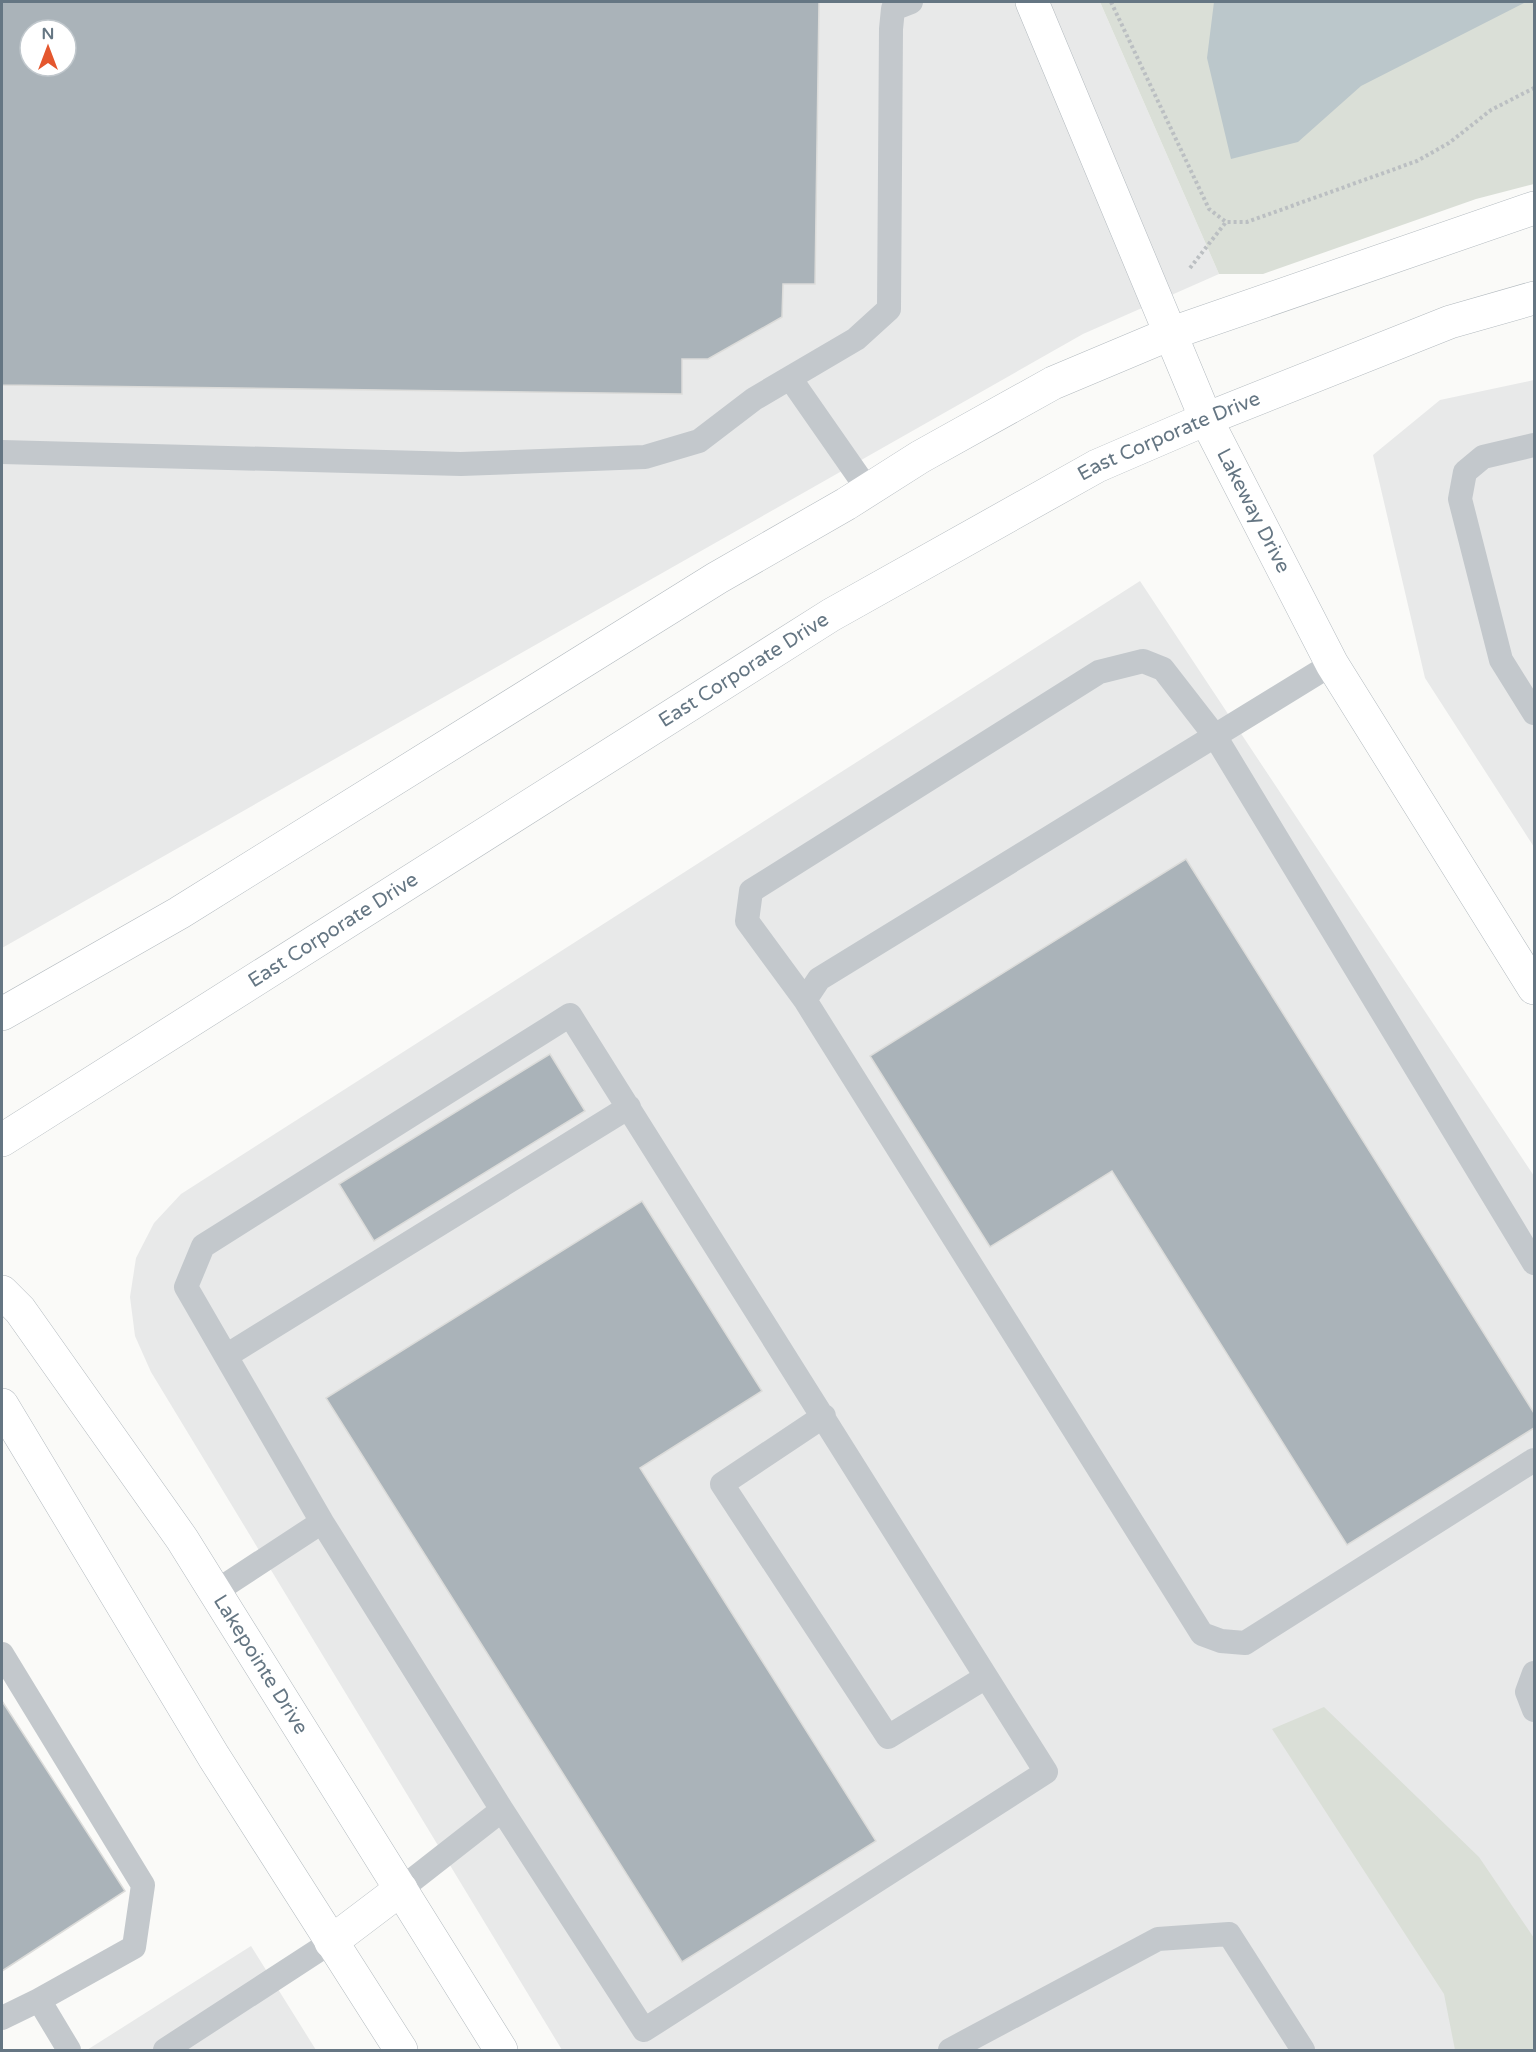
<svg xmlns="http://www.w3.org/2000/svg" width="1536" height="2052" viewBox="0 0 1536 2052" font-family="'Varela Round',sans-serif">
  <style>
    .built { fill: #e8e9e9; fill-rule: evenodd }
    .green { fill: #dadfd7 }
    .water { fill: #bbc7cb }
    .building { fill: #aab3b9; stroke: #dcdcda; stroke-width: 1.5; fill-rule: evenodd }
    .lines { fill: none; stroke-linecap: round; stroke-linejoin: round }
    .secondary-casing { stroke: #b3babf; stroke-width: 34 }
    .path { stroke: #bbbfc2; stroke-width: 4; stroke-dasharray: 3 3; stroke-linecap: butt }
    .lane { stroke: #c3c8cc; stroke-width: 24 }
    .secondary { stroke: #fff; stroke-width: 33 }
    .labels { text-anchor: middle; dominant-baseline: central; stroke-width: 6; stroke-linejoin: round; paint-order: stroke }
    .street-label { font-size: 20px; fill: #657683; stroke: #fff }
  </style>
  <rect width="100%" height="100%" fill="#fafaf8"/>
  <path class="built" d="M2,2H1100L1219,274L1083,334L2,948ZM30,30H66V66H30Z
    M1534,380V847L1425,678L1373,455L1440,400Z
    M1140,581L1534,1176V2050H562L151,1372L135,1336L130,1297L136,1258L154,1223L181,1194Z
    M251,1946L316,2050H87Z"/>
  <path class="green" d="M1100,2H1534V184L1476,199L1263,274H1219Z
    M1324,1707L1479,1857L1534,1938V2050H1455L1444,1994L1272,1729Z"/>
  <path class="water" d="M1214,2H1526L1361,86L1298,142L1231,159L1207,58Z"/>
  <path class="building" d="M2,2H819L815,284H783L782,317L708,359H682V394L2,385ZM30,30H66V66H30Z
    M1186,859L1534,1413V1428L1347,1545L1112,1171L990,1247L870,1056Z
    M550,1054L585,1111L374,1241L339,1184Z
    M642,1201L762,1391L640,1468L876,1841L682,1962L326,1398Z
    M2,1701L125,1891L2,1971Z"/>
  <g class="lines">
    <g class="secondary-casing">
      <g id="secondary">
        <path id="s1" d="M1032,2L1206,419L1332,664L1534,988"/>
        <path d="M2,1014L179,913L717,578L846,504L920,457L1053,383L1172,333L1534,208"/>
        <path id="s2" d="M2,1140L831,615L1097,466L1206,419L1450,322L1534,298"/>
        <path id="s3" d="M2,1292L20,1310L182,1539L501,2050"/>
        <path d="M2,1405L214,1757L401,2050"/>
        <path d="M331,1942L401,1889"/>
      </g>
    </g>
    <path class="path" d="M1111,2L1209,209L1226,222H1247L1417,161L1449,143L1491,110L1534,88
      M1190,268L1226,222"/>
    <path class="lane" d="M790,378L868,490
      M1534,445L1483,457L1465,472L1460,499L1501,660L1534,713
      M2,452L461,464L645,457L699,441L754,399L856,339L889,309L891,29L893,9L911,2
      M1332,664L819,979L805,1000L1202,1634L1221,1641L1245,1643L1534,1460
      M805,1000L747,921L751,891L1099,672L1143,661L1163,669L1215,736L1534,1263
      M226,1356L629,1107
      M824,1416L722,1484L888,1737L986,1677
      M322,1522L502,1810
      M215,1592L322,1522L186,1287L203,1246L570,1015L1046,1772L644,2030L502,1810L401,1889
      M2,1654L143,1885L134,1947L39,2000
      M1534,1673L1527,1692L1534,1710
      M2,2018L39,2000L69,2050
      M165,2050L331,1942
      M950,2050L1158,1939L1229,1934L1303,2050"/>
    <use href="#secondary" class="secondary"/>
  </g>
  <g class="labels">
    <g class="street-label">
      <text stroke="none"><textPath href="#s2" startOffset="1364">East Corporate Drive</textPath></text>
      <text stroke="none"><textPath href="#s1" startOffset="555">Lakeway Drive</textPath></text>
      <text stroke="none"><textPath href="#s2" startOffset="878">East Corporate Drive</textPath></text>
      <text stroke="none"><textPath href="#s2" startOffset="392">East Corporate Drive</textPath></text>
      <text stroke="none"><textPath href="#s3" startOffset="454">Lakepointe Drive</textPath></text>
    </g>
  </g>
  <rect width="1536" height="2052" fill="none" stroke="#657683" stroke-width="6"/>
  <g transform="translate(48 48)"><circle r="28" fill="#ffffff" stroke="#c1c8cd" stroke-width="1.5"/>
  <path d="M0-4.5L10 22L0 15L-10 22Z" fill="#e4572e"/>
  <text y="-9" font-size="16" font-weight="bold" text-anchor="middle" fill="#657683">N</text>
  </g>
</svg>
